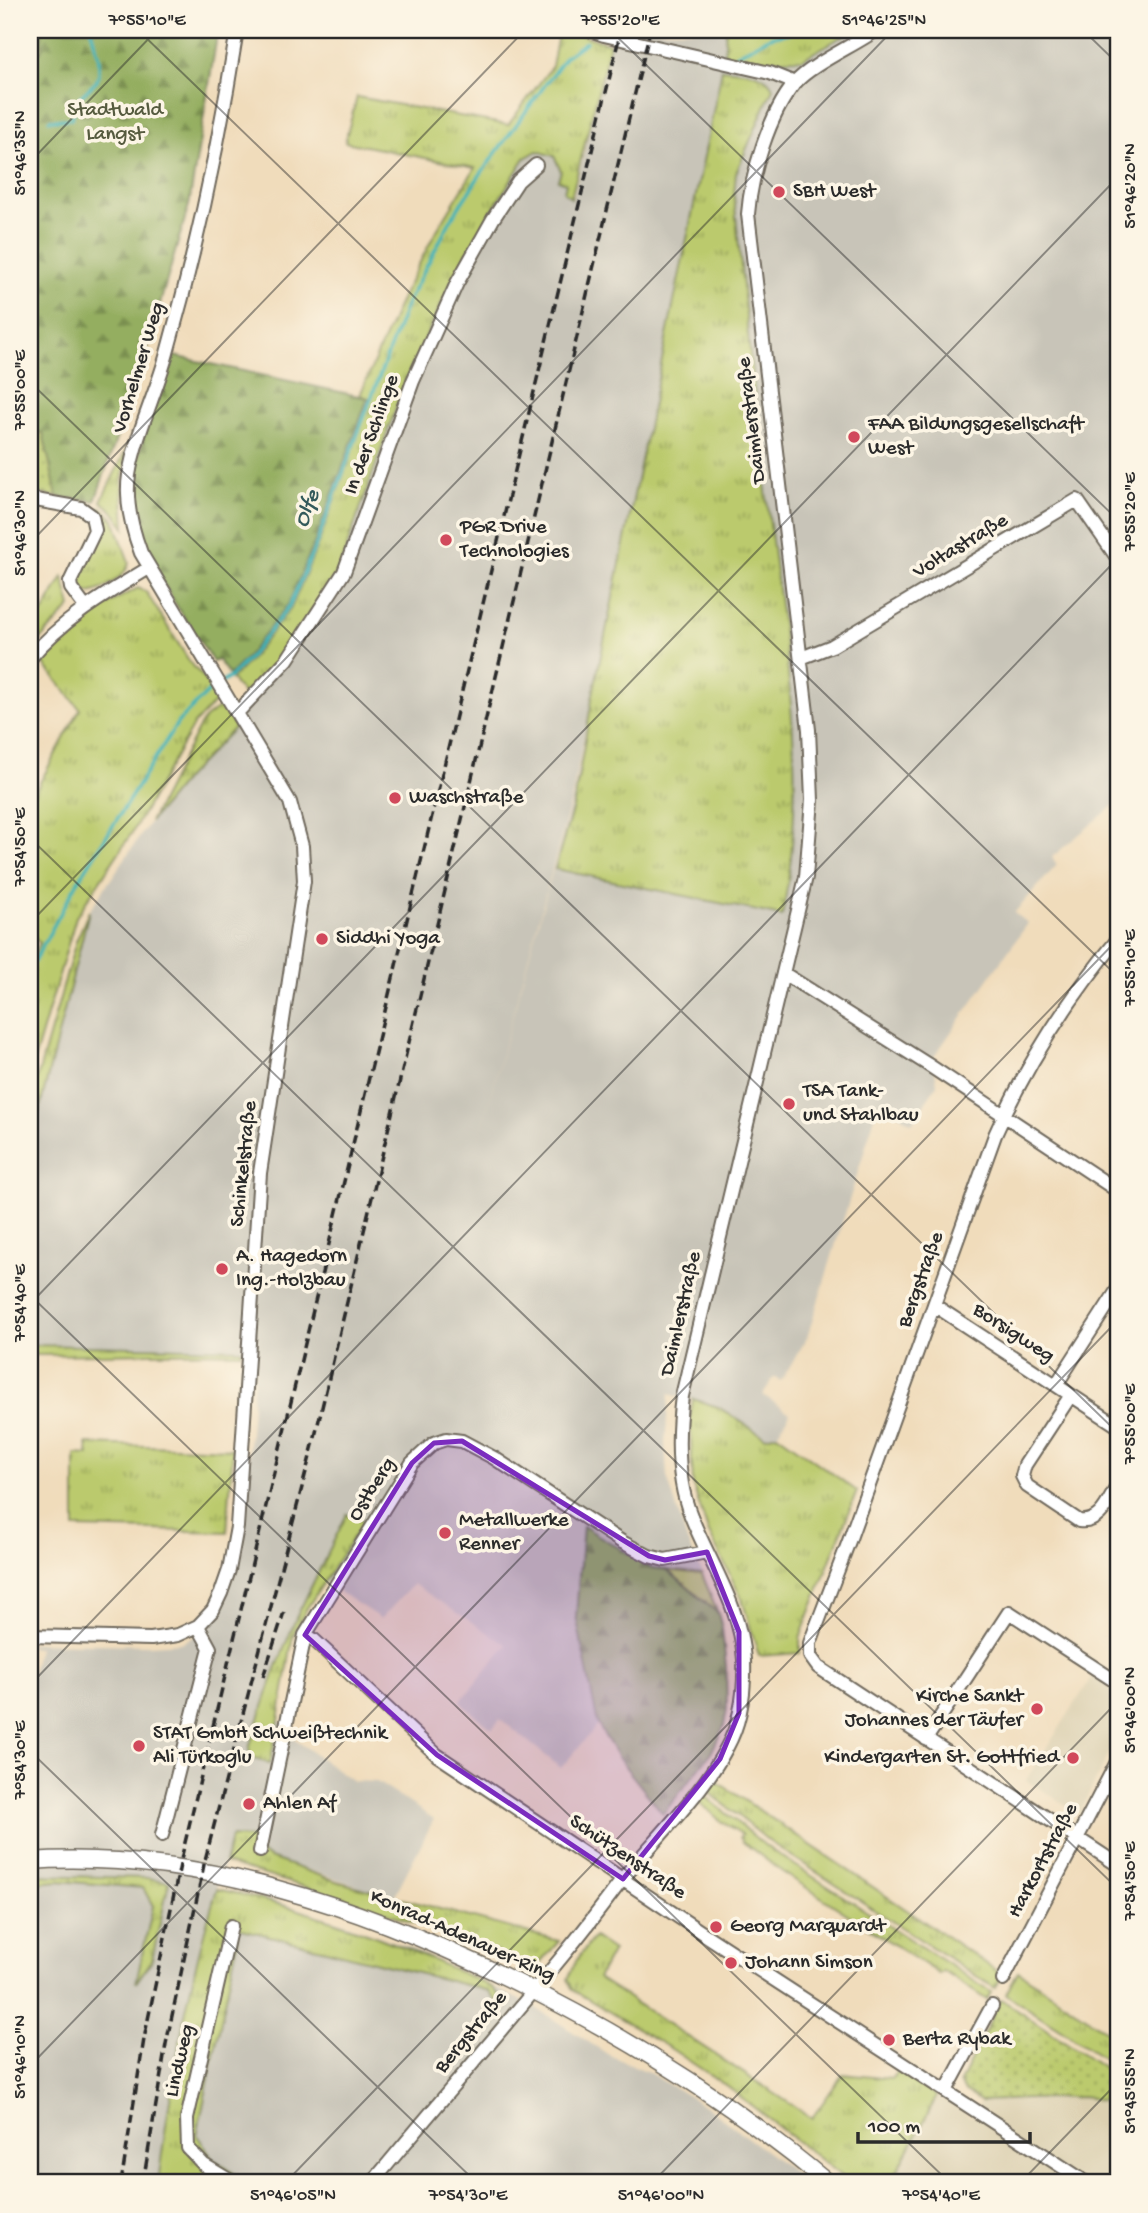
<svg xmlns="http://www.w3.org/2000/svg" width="1148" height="2213" viewBox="0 0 1148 2213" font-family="'Gochi Hand',sans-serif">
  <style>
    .built { fill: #dcd0b1 }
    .industrial { fill: #c8c4b8; fill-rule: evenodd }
    .grass { fill: url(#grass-tufts); stroke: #737a4c; stroke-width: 2 }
    .forest { fill: url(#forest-firs); stroke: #606c46; stroke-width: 2 }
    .park { fill: url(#park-dots); stroke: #737a4c; stroke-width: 2 }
    .water { fill: url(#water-waves); stroke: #366e72; stroke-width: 2 }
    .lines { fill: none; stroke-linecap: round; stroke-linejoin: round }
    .stream { stroke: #41b2b8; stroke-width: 3.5 }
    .minor-casing { stroke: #70695d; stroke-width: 16 }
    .major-casing { stroke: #70695d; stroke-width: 19 }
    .minor { stroke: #fff; stroke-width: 12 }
    .major { stroke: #fff; stroke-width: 16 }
    .rail { stroke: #2b2b2b; stroke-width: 3.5; stroke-dasharray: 10 5; stroke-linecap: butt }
    .marked { fill: #7b2cbf; fill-opacity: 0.2; stroke: #7b2cbf; stroke-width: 5; stroke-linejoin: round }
    .ticks { fill: none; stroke: #2b2b2b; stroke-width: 2; stroke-opacity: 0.45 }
    .poi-dot { fill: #d1495b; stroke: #fcf5e5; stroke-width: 2.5 }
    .labels { text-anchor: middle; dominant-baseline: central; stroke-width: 7; stroke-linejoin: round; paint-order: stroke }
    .park-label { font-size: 21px; fill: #565b3f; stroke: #fcf5e5 }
    .poi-label { font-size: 21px; fill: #2b2b2b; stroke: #fcf5e5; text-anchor: start }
    .street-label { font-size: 21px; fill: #2b2b2b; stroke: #fcf5e5 }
    .water-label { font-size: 23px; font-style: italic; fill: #335a5c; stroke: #fcf5e5 }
    .neatline { fill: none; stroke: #2b2b2b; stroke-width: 2.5 }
    .ticks-label { font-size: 18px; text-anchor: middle; fill: #2b2b2b }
  </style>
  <defs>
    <pattern id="grass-tufts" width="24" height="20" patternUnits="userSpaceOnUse" patternTransform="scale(1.75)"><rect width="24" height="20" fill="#bbca6d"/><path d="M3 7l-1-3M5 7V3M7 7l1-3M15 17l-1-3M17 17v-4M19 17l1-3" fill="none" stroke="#98a45a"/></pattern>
    <pattern id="forest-firs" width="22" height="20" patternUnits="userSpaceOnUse" patternTransform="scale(1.75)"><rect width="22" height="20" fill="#94ae60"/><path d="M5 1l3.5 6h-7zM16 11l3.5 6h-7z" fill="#798e4f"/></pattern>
    <pattern id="park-dots" width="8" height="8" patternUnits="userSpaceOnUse" patternTransform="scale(1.75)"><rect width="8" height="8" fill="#bbca6d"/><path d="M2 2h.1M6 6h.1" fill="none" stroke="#98a45a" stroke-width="1.8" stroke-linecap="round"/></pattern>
    <pattern id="water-waves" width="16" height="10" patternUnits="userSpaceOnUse" patternTransform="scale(1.75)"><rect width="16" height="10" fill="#41b2b8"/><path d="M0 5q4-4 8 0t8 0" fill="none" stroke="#379196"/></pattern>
  </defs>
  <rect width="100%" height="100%" fill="#fcf5e5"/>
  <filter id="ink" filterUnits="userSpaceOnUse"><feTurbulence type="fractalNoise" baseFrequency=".0143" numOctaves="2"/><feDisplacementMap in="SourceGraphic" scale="14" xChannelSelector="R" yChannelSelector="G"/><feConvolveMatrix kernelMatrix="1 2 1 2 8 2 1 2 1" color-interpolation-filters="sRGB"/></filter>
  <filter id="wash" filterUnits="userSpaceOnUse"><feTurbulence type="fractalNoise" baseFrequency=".00686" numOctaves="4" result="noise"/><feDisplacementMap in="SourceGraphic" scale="28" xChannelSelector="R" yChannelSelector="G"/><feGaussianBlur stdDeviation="1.57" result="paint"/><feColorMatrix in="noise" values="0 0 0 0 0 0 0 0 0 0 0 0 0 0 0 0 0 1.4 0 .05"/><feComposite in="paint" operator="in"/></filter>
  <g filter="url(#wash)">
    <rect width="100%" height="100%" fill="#f0dcbb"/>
    <path class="built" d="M1094,1674L1118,1689V1736L1079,1813L1026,1780Z
      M937,2096L971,2117L981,2101L1083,2097L1118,2103V2183H891Z"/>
    <path class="industrial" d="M614,30H1118V802L1052,857L1057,865L1014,913L1028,923L933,1058L937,1084L912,1123L879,1103L807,1338L781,1381L774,1377L763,1395L790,1413L777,1434L765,1437L718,1407L669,1394L665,1443L667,1477L686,1538L702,1574L652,1568L584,1526L576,1616L598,1725L561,1768L500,1719L492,1729L460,1702L507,1645L413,1584L381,1619L324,1582L363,1522L347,1514L295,1619L273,1674L249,1752L253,1760L270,1763L279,1720L297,1741L353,1781L377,1782L434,1819L394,1897L270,1858L253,1849L255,1837H231L217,1888L272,1900L344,1923L410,1948L489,1985L534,2007L609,2055L646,2071L705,2106L808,2183H159L213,1901L201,1940L178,2051L157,2183H30V1683L38,1648L30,1647V1643L150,1645L181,1643L202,1633L218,1614L235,1571L243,1527L256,1350L30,1345V1148L89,911L150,822L187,777L235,727L229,716L281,656L339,569L406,379L452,281L487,218L525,158L537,151L554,156L573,198ZM721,76L571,804L476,1149L570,804Z"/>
    <path class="grass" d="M30,30H42V49L30,63Z
      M559,30H567L610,44L571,198L564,192L566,183L558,180L561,171L554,156L537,151L525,158L487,218L452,281L406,379L339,569L281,656L247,695L243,694L231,679L250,660L292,606L319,542L371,399L360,395L402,297L434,235L475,168L345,142L357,97L508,125L552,66Z
      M726,30H854L802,59L761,60L724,56Z
      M722,69C739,71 766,70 773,88L736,173L734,195C745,313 758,430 773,548C788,673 808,790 782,916L555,869L574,803L592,699Z
      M129,444L122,481L125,528L112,510L101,501Z
      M101,507L114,519L129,563C126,577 103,590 90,593L81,590L78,578L101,531L102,523L97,511Z
      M63,577L71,607L32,648L30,636Z
      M138,588L146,592L193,667L201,674L217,700L194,724L133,831L76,917L30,1074V960L40,943L30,935V801L80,709L39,658C72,627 97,608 138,588Z
      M222,705L235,727L187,777L150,822L198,729L205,718Z
      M89,911L30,1148V1104L76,941Z
      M30,1345L242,1349L241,1353C170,1351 100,1355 30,1355Z
      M693,1399L718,1407L765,1437L777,1434L857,1491L800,1638V1653L759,1656L742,1599L708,1531L693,1486L690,1416Z
      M87,1444L233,1449L227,1532L75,1528V1454L89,1455Z
      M347,1514L364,1521L307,1608L293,1635L279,1720L270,1763L253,1759L249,1752L250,1745L274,1674L296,1618Z
      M667,1570L702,1574L718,1613Z
      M716,1781L1003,1975L995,1988L770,1842L708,1791Z
      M704,1795L767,1847L991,1992L987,2000L943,1971L939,1974L781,1871L743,1842L740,1837L742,1834L722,1822L699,1802Z
      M231,1837L255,1838L253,1849L270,1858L336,1881L559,1941L537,1967L362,1904L225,1863Z
      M30,1875L148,1878L169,1882L152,1960L136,1983L153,1906L143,1888L58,1881L30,1884Z
      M217,1889C314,1909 404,1945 492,1987L499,1995V2005L489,1991L238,1928L237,1945L197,2135L213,2159L248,2183H158C171,2084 187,1984 217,1889Z
      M594,1937L613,1950L598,1978L812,2118L843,2074L891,2079L898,2070L937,2096L891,2183H850L728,2087L673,2050L573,1990L568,1979L576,1961Z
      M1018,1971L1118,2039V2067L1006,1994Z"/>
    <path class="forest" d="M42,30H218L189,205L144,358L95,501L57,497L43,433L30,432V412L36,411L33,390L30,63L42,49Z
      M174,356L368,398L315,541L289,603L246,658L229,675L218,660L213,662C181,610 126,543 134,479C140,437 159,395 174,356Z
      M583,1526L652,1568L667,1570L718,1613L722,1628L726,1667L727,1709L724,1726L711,1753L663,1814L619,1759L598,1725L576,1616Z"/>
    <path class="park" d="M30,432L43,433L57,497L30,492V469H34L36,438H30Z
      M1001,1999L1118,2077V2103L1083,2097L981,2101L964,2091L960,2082Z"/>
    <path class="water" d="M30,205L33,390H30Z"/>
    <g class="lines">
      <path class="stream" d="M736,55L770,37L800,30
        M49,120L71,119L80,97L96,82L99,75V58L91,30
        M30,969L77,883L178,722L209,691L230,677L248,659L290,605L317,542L407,303L453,216L480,175L566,56L586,42"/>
    </g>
  </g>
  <g filter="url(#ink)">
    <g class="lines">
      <g class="minor-casing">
        <path id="minor" d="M589,30L604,35L770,73L795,83
          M30,499L81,508L92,516L95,530L70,582L71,588L85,607
          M30,658C63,619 106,594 149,568
          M801,658L832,646L1077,500L1118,559
          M237,713L287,660L344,572L413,381L457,283L493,219L518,181L536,165
          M1118,939C1070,997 1026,1065 995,1135L849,1541L810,1643V1656L818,1667L1118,1865
          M783,973L927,1064L1118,1191
          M934,1305L1118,1426
          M1056,1385L1118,1289
          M1071,1395L1025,1465L1022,1476L1027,1486L1079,1521C1101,1524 1108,1501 1118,1485
          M305,1635L313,1639L437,1755L710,1938L1087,2183
          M30,1636L151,1639L178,1635L198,1626L213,1610L221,1593L229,1570L237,1527L260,1173L304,881L302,846L290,802L141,553C132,529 125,501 129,475C136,433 156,394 167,353C197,247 220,139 237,30
          M926,1739L1009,1612L1118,1683
          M162,1835L210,1648L198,1626
          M260,1851L305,1635L412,1463L434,1443L446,1439L462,1441L494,1458L622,1542L649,1556L665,1560L707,1552
          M231,1926L187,2119L188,2148L204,2165L234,2183
          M1003,1980L1118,1760
          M946,2091L992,2006
          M372,2183C437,2104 505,2027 570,1947C589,1924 607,1900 625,1876C658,1836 703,1793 727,1747C741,1722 745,1689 744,1660C741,1607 710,1564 691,1516C676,1479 677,1435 682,1396L806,877L812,800L809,730L748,214C751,175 769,114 795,83C810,65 855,45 876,30"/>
      </g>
      <g class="major-casing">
        <path id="major" d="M30,1861C196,1850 360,1906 508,1978C623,2034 730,2101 828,2183"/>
      </g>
      <use href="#minor" class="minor"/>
      <use href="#major" class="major"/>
      <path class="rail" d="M263,1677L284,1612
        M121,2183L144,2039L182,1855L621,30
        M143,2183L166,2044L205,1860L313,1445L650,30"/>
    </g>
  </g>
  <path class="marked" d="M462,1441L649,1556L665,1560L707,1552L739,1632V1713L720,1759L623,1879L437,1755L305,1635L412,1463L434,1443Z"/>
  <path class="ticks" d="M138,30L1118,977M610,30L1118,520M1083,30L1118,64M30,162L157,30M30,382L1118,1433M30,543L525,30M30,838L1118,1889M30,923L893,30M30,1295L950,2183M30,1304L1118,177M30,1685L1118,558M30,1751L477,2183M30,2066L1118,939M285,2183L1118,1320M652,2183L1118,1701M1020,2183L1118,2082"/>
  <g class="poi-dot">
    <circle cx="779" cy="192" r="7"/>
    <circle cx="854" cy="437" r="7"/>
    <circle cx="446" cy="540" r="7"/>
    <circle cx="395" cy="798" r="7"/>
    <circle cx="322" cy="939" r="7"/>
    <circle cx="789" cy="1104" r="7"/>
    <circle cx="222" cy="1269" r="7"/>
    <circle cx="445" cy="1533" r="7"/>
    <circle cx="1037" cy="1709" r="7"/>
    <circle cx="139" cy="1746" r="7"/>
    <circle cx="1073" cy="1758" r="7"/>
    <circle cx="249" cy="1804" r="7"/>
    <circle cx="716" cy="1927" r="7"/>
    <circle cx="731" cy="1963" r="7"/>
    <circle cx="889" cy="2040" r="7"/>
  </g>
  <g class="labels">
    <g class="park-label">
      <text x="115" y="111">Stadtwald<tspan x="115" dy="24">Langst</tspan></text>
    </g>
    <g class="poi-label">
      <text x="793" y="192">SBH West</text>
      <text x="868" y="425">FAA Bildungsgesellschaft<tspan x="868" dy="24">West</tspan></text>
      <text x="460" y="528">PGR Drive<tspan x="460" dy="24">Technologies</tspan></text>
      <text x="409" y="798">Waschstraße</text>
      <text x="336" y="939">Siddhi Yoga</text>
      <text x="803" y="1092">TSA Tank-<tspan x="803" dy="24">und Stahlbau</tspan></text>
      <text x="236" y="1257">A. Hagedorn<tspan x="236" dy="24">Ing.-Holzbau</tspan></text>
      <text x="459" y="1521">Metallwerke<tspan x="459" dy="24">Renner</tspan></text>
      <text x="1023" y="1697" text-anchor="end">Kirche Sankt<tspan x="1023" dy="24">Johannes der Täufer</tspan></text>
      <text x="153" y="1734">STAT GmbH Schweißtechnik<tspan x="153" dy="24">Ali Türkoglu</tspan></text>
      <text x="1059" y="1758" text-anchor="end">Kindergarten St. Gottfried</text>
      <text x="263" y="1804">Ahlen Af</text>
      <text x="730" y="1927">Georg Marquardt</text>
      <text x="745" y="1963">Johann Simson</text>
      <text x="903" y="2040">Berta Rybak</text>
    </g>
    <g class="street-label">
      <text transform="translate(140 368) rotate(-73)">Vorhelmer Weg</text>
      <text transform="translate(753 420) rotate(-97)">Daimlerstraße</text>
      <text transform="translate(373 435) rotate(-70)">In der Schlinge</text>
      <text transform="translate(961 547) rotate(-31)">Voltastraße</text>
      <text transform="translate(245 1164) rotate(-84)">Schinkelstraße</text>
      <text transform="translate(922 1280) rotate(-70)">Bergstraße</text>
      <text transform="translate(682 1314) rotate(-77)">Daimlerstraße</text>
      <text transform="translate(1013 1334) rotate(33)">Borsigweg</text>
      <text transform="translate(373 1490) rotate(-58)">Ostberg</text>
      <text transform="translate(627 1858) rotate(34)">Schützenstraße</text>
      <text transform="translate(1044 1861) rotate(-62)">Harkortstraße</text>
      <text transform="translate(462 1937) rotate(24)">Konrad-Adenauer-Ring</text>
      <text transform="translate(472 2033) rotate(-50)">Bergstraße</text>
      <text transform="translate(181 2061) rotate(-77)">Lindweg</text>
    </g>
    <g class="water-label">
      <text transform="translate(308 509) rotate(-69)">Olfe</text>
    </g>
  </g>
  <rect width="1148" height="2213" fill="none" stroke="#fcf5e5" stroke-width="77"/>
  <path d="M858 2132v10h172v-10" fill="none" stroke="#2b2b2b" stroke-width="3.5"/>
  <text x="868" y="2132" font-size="21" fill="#2b2b2b" stroke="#fcf5e5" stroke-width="5" paint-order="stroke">100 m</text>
  <rect x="38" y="38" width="1072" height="2136" class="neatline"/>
  <g class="ticks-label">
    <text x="147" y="25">7°55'10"E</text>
    <text x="620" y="25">7°55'20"E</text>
    <text x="884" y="25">51°46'25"N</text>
    <text transform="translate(19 153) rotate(-90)" y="6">51°46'35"N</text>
    <text transform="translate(1129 186) rotate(-90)" y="6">51°46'20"N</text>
    <text transform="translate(19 390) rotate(-90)" y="6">7°55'00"E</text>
    <text transform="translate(1129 512) rotate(-90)" y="6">7°55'20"E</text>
    <text transform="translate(19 533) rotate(-90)" y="6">51°46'30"N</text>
    <text transform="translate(19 847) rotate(-90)" y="6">7°54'50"E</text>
    <text transform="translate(1129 968) rotate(-90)" y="6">7°55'10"E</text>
    <text transform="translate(19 1303) rotate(-90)" y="6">7°54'40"E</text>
    <text transform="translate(1129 1424) rotate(-90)" y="6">7°55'00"E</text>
    <text transform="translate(1129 1710) rotate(-90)" y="6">51°46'00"N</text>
    <text transform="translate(19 1760) rotate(-90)" y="6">7°54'30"E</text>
    <text transform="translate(1129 1881) rotate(-90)" y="6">7°54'50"E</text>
    <text transform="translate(19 2057) rotate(-90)" y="6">51°46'10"N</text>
    <text transform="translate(1129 2091) rotate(-90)" y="6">51°45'55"N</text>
    <text x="293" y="2200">51°46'05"N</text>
    <text x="468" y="2200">7°54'30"E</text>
    <text x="661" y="2200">51°46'00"N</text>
    <text x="941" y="2200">7°54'40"E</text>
  </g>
</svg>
